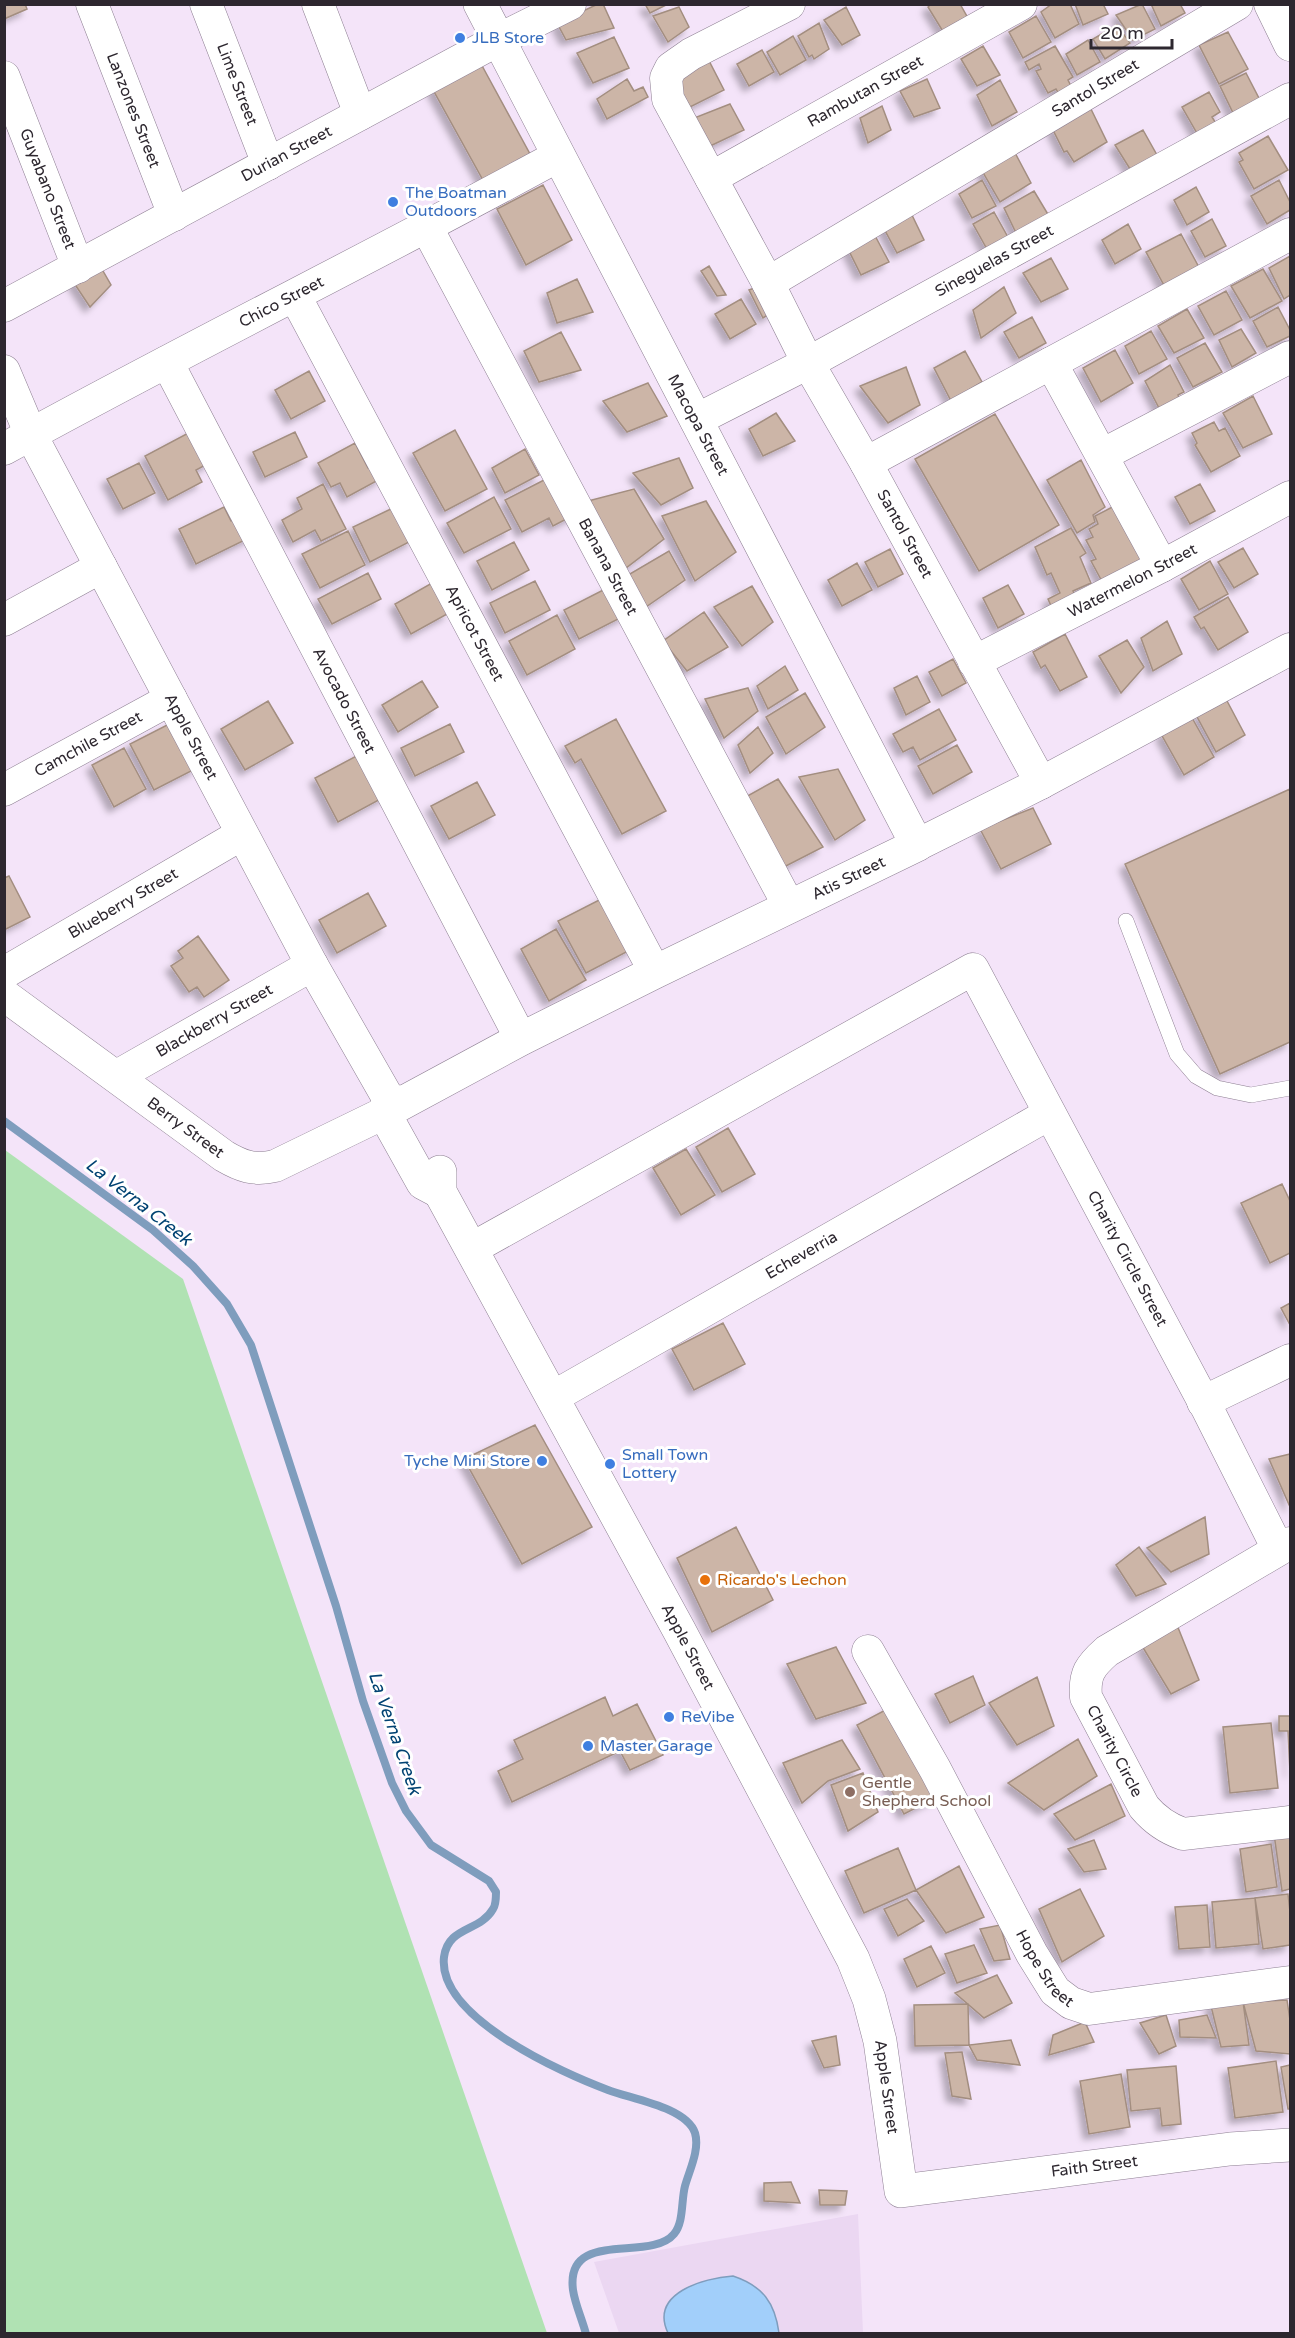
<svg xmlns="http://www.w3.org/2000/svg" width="1295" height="2338" viewBox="0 0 1295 2338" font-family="'Varela Round',sans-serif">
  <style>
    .built { fill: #ebd7f2 }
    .green { fill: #b0e2b3 }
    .water { fill: #a2cffa; stroke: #7f9dbd; stroke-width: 1.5 }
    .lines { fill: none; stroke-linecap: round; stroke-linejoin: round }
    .stream { stroke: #7f9dbd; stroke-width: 8 }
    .building { fill: #ccb5a7; stroke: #a38e80; stroke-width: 1.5; filter: url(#shadow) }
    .service-casing { stroke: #8d7f92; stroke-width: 16 }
    .minor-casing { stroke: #8d7f92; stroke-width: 33 }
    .tertiary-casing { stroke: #8d7f92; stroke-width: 34 }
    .service { stroke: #fff; stroke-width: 15 }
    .minor { stroke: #fff; stroke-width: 32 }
    .tertiary { stroke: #fff; stroke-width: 33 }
    .shop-dot { fill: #3f7fe0; stroke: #fff; stroke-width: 2 }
    .food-dot { fill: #e8710a; stroke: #fff; stroke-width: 2 }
    .education-dot { fill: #8d6e63; stroke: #fff; stroke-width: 2 }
    .labels { text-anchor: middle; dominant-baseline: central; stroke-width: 6; stroke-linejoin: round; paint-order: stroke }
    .shop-label { font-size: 16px; fill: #366cbe; stroke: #fff; text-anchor: start }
    .street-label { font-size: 16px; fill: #2d272f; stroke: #fff }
    .food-label { font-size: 16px; fill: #c56008; stroke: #fff; text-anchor: start }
    .education-label { font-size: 16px; fill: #785e54; stroke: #fff; text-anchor: start }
    .water-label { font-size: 18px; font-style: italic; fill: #004272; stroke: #fff }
  </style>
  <defs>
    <filter id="shadow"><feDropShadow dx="-5.5" dy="5.5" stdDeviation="3" flood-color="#0004"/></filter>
  </defs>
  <rect width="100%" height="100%" fill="#f4e4f9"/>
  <path class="built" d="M858,2214L863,2333H619L594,2262Z"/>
  <path class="green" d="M5,1150L183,1279L547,2333H5Z"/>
  <path class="water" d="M733,2276C763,2286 775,2303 779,2333H668C649,2293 704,2278 733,2276Z"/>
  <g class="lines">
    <path class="stream" d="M4,1121L153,1230L193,1266L227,1304L251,1345L336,1606L363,1701L392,1783L406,1811L431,1845L489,1881L496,1892C496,1897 496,1905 493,1909C480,1932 448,1926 444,1957C437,2017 562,2073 608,2090C631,2099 686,2107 695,2133C700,2150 689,2171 685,2186C681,2201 684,2222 674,2234C650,2263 565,2228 573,2290C575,2304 582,2319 586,2334"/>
  </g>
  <path class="building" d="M4,4H25L27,9L4,19Z
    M598,4H603L614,28L566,40L557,23Z
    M645,4H668L650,13Z
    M931,4H960L973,27L947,38L928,7Z
    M1052,4H1070L1079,24L1055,38L1041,12Z
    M1075,4H1103L1108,14L1083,25Z
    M1142,4L1155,29L1133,40L1116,15Z
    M1151,4H1180L1185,13L1161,26Z
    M679,7L689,27L668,42L653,16Z
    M846,7L860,35L842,45L824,20Z
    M1036,16L1051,42L1023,58L1009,32Z
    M819,23L829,49L814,59L812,55L809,57L798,36Z
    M1117,25L1130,43L1105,59L1093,39Z
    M1228,32L1248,69L1219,84L1199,45Z
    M793,36L806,60L780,75L767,52Z
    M614,37L629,68L593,83L577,53Z
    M1088,40L1100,62L1077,75L1066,54Z
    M983,46L1000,75L977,86L961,59Z
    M1055,46L1073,77L1068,80L1073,90L1060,96L1056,89L1048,93L1036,71L1041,69L1039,64L1029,70L1025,62Z
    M762,50L774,72L749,86L737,64Z
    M704,51L724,90L686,109L675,69Z
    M480,62L536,165L489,191L432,88Z
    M1246,73L1263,106L1236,119L1220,86Z
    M627,79L634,91L643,87L648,97L607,119L597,99Z
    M927,79L940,108L914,117L900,91Z
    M1000,80L1017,112L992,126L977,95Z
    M1209,92L1220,112L1212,117L1217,125L1198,135L1182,107Z
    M730,104L744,130L706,148L689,120Z
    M882,106L891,130L868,143L860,118Z
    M1090,107L1107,142L1074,162L1067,151L1064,152L1052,128Z
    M1143,130L1162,164L1135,177L1115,145Z
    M1268,136L1288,170L1254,189L1239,162L1243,160L1239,153Z
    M1013,149L1031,183L1000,202L981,169Z
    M982,180L996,206L972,218L959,194Z
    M1279,180L1290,202V210L1267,224L1251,196Z
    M543,185L572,240L526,265L497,209Z
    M1196,187L1209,212L1187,225L1174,200Z
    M1034,191L1052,221L1018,237L1004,208Z
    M910,211L924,240L897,253L882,225Z
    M994,212L1009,239L988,251L973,224Z
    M1212,219L1226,246L1205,257L1191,231Z
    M1128,224L1141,249L1115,264L1102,240Z
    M872,230L889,262L861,275L845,243Z
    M1181,234L1201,271L1166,289L1146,252Z
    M1290,256V295L1284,299L1269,268Z
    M1051,258L1068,289L1041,302L1023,273Z
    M99,264L111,285L90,307L72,280Z
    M709,266L726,295L717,296L701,271Z
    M1263,269L1282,301L1250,318L1231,286Z
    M577,279L593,312L557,323L547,293Z
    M760,286L774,311L763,318L749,290Z
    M1004,287L1016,313L981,338L973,310Z
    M1226,291L1242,320L1214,335L1198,306Z
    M741,299L756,324L730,339L715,314Z
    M1278,307L1290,330V336L1267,347L1253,321Z
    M1187,309L1204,338L1174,353L1158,326Z
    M1032,317L1046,343L1019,358L1004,332Z
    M1241,329L1256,353L1232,367L1219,340Z
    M1151,331L1167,359L1139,374L1125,346Z
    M561,332L581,370L539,382L524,351Z
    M1205,343L1222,372L1193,387L1177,358Z
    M1115,350L1133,383L1101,402L1083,368Z
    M965,351L982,382L951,401L934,368Z
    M1170,365L1184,392L1178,395L1180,401L1161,412L1145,381Z
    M906,367L920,405L888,423L860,386Z
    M309,371L325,401L291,419L275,390Z
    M648,383L667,416L627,432L603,401Z
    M1253,396L1272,434L1243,448L1223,413Z
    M776,413L795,441L763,456L749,429Z
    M995,414L1059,525L979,571L915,459Z
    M1214,422L1219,431L1225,428L1240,456L1211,472L1195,445L1197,443L1192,433Z
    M194,430L211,462L196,470L202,482L168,500L145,456Z
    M455,430L487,489L445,511L413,453Z
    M295,432L307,457L265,477L253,452Z
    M355,443L368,468L376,467L382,478L347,497L340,483L331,487L318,463Z
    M525,449L539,475L505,493L492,468Z
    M679,458L693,488L661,505L633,473Z
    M1081,460L1105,507L1093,515L1095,522L1077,533L1047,480Z
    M139,463L155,493L123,509L107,479Z
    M546,479L576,514L553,526L549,518L522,532L505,500Z
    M323,484L346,529L321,541L315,530L293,542L282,520L302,509L297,498Z
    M1200,484L1215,511L1190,524L1175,497Z
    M634,489L664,539L622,571L588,501Z
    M494,497L511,529L464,553L447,523Z
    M706,501L736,552L695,581L662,516Z
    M1120,503L1148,563L1105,587L1091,561L1096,559L1086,540L1093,537L1089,529L1098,524L1095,516Z
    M397,506L413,540L370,562L353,527Z
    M224,507L231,521L244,518L253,536L196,564L179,529Z
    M1071,528L1086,553L1080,557L1091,583L1073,591L1077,600L1052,608L1048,599L1060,593L1051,573L1047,575L1035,547Z
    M348,531L365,565L320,588L302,554Z
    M514,542L529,570L492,590L477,561Z
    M1243,548L1258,574L1234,588L1218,562Z
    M890,549L903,574L878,587L865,562Z
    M669,551L685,580L643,609L623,578Z
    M1210,561L1228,594L1199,610L1181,579Z
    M857,563L872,590L842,606L828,580Z
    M368,573L381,599L332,624L318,599Z
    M535,581L550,610L505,633L490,603Z
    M432,583L449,613L411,634L395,604Z
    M1008,585L1024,614L998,628L983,598Z
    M611,586L626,615L579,639L564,610Z
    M752,586L773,622L742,646L714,607Z
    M1228,597L1248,632L1218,650L1204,627L1201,629L1194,617Z
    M704,612L728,647L687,671L663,641Z
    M557,615L575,649L527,675L509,641Z
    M1167,621L1182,654L1153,671L1141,638Z
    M1065,634L1087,677L1060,691L1045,665L1041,668L1033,652Z
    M1127,640L1144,667L1121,693L1099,656Z
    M953,659L966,683L942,696L929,672Z
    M785,666L798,690L768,709L757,686Z
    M917,676L930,702L906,715L894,688Z
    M422,681L438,707L398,732L382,705Z
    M748,688L758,711L724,738L705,699Z
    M805,693L825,727L786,754L766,717Z
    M1226,699L1245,735L1216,752L1196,715Z
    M268,701L293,743L245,770L221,729Z
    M939,709L956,740L920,760L913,747L903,752L893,734Z
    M1191,716L1214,757L1184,775L1161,734Z
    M616,719L666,811L622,834L581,759L575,763L565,746Z
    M173,722L197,768L154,790L130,744Z
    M450,724L464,752L415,776L401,748Z
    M758,727L773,753L750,773L738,745Z
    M957,745L972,772L933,794L918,766Z
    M124,748L146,789L114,807L92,765Z
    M364,752L388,795L338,822L315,778Z
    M838,769L865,820L835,840L799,777Z
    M778,779L823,847L782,868L742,799Z
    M477,782L495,815L449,839L431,806Z
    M1290,789V1042L1220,1074L1125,864Z
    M1033,808L1051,844L1001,869L980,829Z
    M9,876L30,917L4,930V878Z
    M368,893L386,926L337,953L319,920Z
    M607,896L634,948L586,973L558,921Z
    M556,929L586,980L549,1001L521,949Z
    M198,936L229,980L204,997L197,987L189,992L171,966L183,958L178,951Z
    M728,1128L755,1174L722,1192L696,1147Z
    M686,1149L715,1195L681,1215L653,1168Z
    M1282,1184L1290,1201V1253L1270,1263L1241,1203Z
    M1290,1303V1325L1281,1308Z
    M723,1323L745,1364L694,1390L672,1349Z
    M535,1425L592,1527L522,1564L464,1459Z
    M1290,1454V1507L1269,1459Z
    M1205,1517L1209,1554L1171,1572L1147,1548Z
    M736,1527L773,1600L712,1632L677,1558Z
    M1139,1547L1166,1584L1136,1596L1116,1565Z
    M1175,1620L1199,1680L1171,1694L1142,1646Z
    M836,1647L866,1703L816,1719L787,1664Z
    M973,1676L985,1705L950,1723L935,1694Z
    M1037,1677L1054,1726L1017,1745L989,1703Z
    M605,1697L613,1716L637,1704L663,1755L630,1770L620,1751L512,1802L498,1771L523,1759L514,1740Z
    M893,1706L941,1795L904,1814L857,1725Z
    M1279,1716H1290V1773L1288,1731H1279Z
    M1271,1723L1278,1788L1230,1793L1223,1727Z
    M1078,1739L1097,1776L1044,1810L1008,1783Z
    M842,1740L860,1769L828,1781L802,1803L783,1763Z
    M863,1773L878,1812L848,1831L831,1785Z
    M1111,1784L1125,1816L1075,1840L1054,1814Z
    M1290,1831V1889L1282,1891L1274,1834Z
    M1094,1840L1106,1869L1084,1872L1068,1849Z
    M1271,1844L1277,1887L1246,1892L1240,1849Z
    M898,1848L916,1890L864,1913L845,1871Z
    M959,1866L984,1917L946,1933L916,1890Z
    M1080,1889L1104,1936L1062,1962L1039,1909Z
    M1288,1894L1290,1912V1945L1263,1949L1255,1898Z
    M1255,1898L1259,1944L1216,1948L1212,1902Z
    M907,1899L924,1921L898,1936L884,1909Z
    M1207,1905L1210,1947L1179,1949L1175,1907Z
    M1000,1925L1010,1959L994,1961L980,1929Z
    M974,1945L987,1973L957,1983L945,1954Z
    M931,1946L945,1973L917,1987L904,1959Z
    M997,1975L1012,2003L984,2018L955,1993Z
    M1287,2000L1290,2020V2054L1256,2051L1243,2002Z
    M1210,2002H1243L1249,2045L1221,2047Z
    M968,2004L969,2045L915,2046L914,2005Z
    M1166,2015L1176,2046L1159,2054L1140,2023Z
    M1207,2015L1216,2038L1180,2037L1179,2020Z
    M1085,2022L1094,2042L1049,2055L1053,2035Z
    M836,2036L840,2065L824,2068L812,2041Z
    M1011,2040L1020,2065L977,2060L969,2045Z
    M962,2052L971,2099L952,2096L945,2053Z
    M1276,2061L1283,2112L1235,2118L1228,2068Z
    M1290,2065V2109H1288L1281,2067Z
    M1176,2066L1181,2124L1162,2126L1160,2108L1131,2111L1127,2070Z
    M1121,2074L1130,2127L1089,2134L1080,2081Z
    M791,2182L800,2203L764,2201V2183Z
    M819,2190L847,2191L845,2205H820Z"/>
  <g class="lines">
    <g class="service-casing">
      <path id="service" d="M1126,921L1177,1054L1196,1076L1217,1088L1251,1095L1290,1088"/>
    </g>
    <g class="minor-casing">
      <g id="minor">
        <path id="s1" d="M92,4L174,215"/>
        <path id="s2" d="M206,4L268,164"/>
        <path d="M318,4L360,114"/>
        <path id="s3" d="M789,4L691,54L671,68L666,78L668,99L768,283L808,363L866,463L1041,783"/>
        <path d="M1270,4L1290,45"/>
        <path id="s4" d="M4,77L78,267"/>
        <path id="s5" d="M711,178L1021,4"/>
        <path id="s6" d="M427,228L789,906"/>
        <path id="s7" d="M768,283L1237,4"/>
        <path id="s8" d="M295,296L655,972"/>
        <path id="s9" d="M4,306L498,40L570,4"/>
        <path id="s10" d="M167,362L521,1039"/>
        <path d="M1051,363L1162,566"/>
        <path id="s11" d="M4,371L31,435L312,965L388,1098L402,1103"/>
        <path id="s12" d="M696,420L808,363L1290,99"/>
        <path id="s13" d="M4,449C187,348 375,256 558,156"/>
        <path d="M1102,455L1290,357"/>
        <path d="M866,463L1290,234"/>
        <path d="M4,620L101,567"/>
        <path id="s14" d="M974,662L1162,566L1290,497"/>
        <path id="s15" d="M4,790L171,699"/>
        <path d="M917,845L1041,783L1290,649"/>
        <path id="s16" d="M4,973L242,834"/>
        <path id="s17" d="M4,995L224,1156C241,1166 254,1171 275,1166L384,1113L388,1098"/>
        <path id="s18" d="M117,1076L312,965"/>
        <path id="s19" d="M471,1249L973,969L1208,1410L1278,1549"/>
        <path id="s20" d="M553,1397L1049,1114"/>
        <path d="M1203,1402L1290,1360"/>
        <path id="s21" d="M1290,1543L1107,1651C1090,1666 1084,1674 1086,1697L1144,1807C1155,1820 1166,1828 1183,1834L1290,1822"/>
        <path id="s22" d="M868,1651L935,1769L1032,1954L1055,1991L1071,2003L1089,2009L1290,1982"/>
      </g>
    </g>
    <g class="tertiary-casing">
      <g id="tertiary">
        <path id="s23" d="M440,1172V1192L679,1630L853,1959L869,1999L880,2041L901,2191L1230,2149L1290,2145"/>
        <path id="s24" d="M440,1192L423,1183L384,1113L521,1039L655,972L917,845L480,4"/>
      </g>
    </g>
    <use href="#service" class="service"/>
    <use href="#minor" class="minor"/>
    <use href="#tertiary" class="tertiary"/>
  </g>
  <g class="shop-dot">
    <circle cx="460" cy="38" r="6"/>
    <circle cx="393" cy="202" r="6"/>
    <circle cx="542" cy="1461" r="6"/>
    <circle cx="610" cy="1464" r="6"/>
    <circle cx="669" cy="1717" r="6"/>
    <circle cx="588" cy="1746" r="6"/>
  </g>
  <circle class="food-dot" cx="705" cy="1580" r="6"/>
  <circle class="education-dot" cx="850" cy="1792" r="6"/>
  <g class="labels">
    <g class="shop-label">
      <text x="472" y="38">JLB Store</text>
      <text x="405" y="193">The Boatman<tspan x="405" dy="18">Outdoors</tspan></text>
      <text x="622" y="1455">Small Town<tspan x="622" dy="18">Lottery</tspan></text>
      <text x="530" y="1461" text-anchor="end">Tyche Mini Store</text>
      <text x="681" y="1717">ReVibe</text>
      <text x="600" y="1746">Master Garage</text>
    </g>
    <g class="street-label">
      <text stroke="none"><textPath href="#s2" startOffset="86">Lime Street</textPath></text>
      <text stroke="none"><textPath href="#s7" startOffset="381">Santol Street</textPath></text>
      <text stroke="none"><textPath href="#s5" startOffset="177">Rambutan Street</textPath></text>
      <text stroke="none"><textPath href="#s1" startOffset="114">Lanzones Street</textPath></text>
      <text stroke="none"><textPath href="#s9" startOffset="321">Durian Street</textPath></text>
      <text stroke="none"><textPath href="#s4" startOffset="120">Guyabano Street</textPath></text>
      <text stroke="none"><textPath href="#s12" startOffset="338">Sineguelas Street</textPath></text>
      <text stroke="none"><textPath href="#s13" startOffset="314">Chico Street</textPath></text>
      <text transform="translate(698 425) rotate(62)">Macopa Street</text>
      <text stroke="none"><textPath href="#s3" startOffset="662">Santol Street</textPath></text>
      <text stroke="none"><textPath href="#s6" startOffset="384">Banana Street</textPath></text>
      <text stroke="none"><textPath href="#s14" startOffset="178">Watermelon Street</textPath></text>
      <text stroke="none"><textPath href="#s8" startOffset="382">Apricot Street</textPath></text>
      <text stroke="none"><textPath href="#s10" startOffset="382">Avocado Street</textPath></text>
      <text stroke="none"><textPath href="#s11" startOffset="411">Apple Street</textPath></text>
      <text stroke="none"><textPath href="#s15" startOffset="96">Camchile Street</textPath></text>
      <text stroke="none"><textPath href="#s24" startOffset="620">Atis Street</textPath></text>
      <text stroke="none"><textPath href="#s16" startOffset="138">Blueberry Street</textPath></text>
      <text stroke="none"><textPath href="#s18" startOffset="112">Blackberry Street</textPath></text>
      <text stroke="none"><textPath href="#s17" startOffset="225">Berry Street</textPath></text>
      <text stroke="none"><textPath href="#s20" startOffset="286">Echeverria</textPath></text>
      <text stroke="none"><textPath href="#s19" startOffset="903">Charity Circle Street</textPath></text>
      <text stroke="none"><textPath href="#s23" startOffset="538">Apple Street</textPath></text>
      <text stroke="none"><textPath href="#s21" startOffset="327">Charity Circle</textPath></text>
      <text stroke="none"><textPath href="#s22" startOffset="364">Hope Street</textPath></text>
      <text stroke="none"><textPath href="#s23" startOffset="1024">Apple Street</textPath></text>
      <text stroke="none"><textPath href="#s23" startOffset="1324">Faith Street</textPath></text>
    </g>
    <g class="food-label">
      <text x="717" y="1580">Ricardo's Lechon</text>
    </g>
    <g class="education-label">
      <text x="862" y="1783">Gentle<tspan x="862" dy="18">Shepherd School</tspan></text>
    </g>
    <g class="water-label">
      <text transform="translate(139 1202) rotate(38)">La Verna Creek</text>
      <text transform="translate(395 1733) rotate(71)">La Verna Creek</text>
    </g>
  </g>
  <rect width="1295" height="2338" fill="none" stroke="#2d272f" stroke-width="12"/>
  <path d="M1091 39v9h81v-9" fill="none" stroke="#2d272f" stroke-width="3"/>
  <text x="1100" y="39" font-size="18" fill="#2d272f" stroke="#ffffff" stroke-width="4.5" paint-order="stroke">20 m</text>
</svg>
